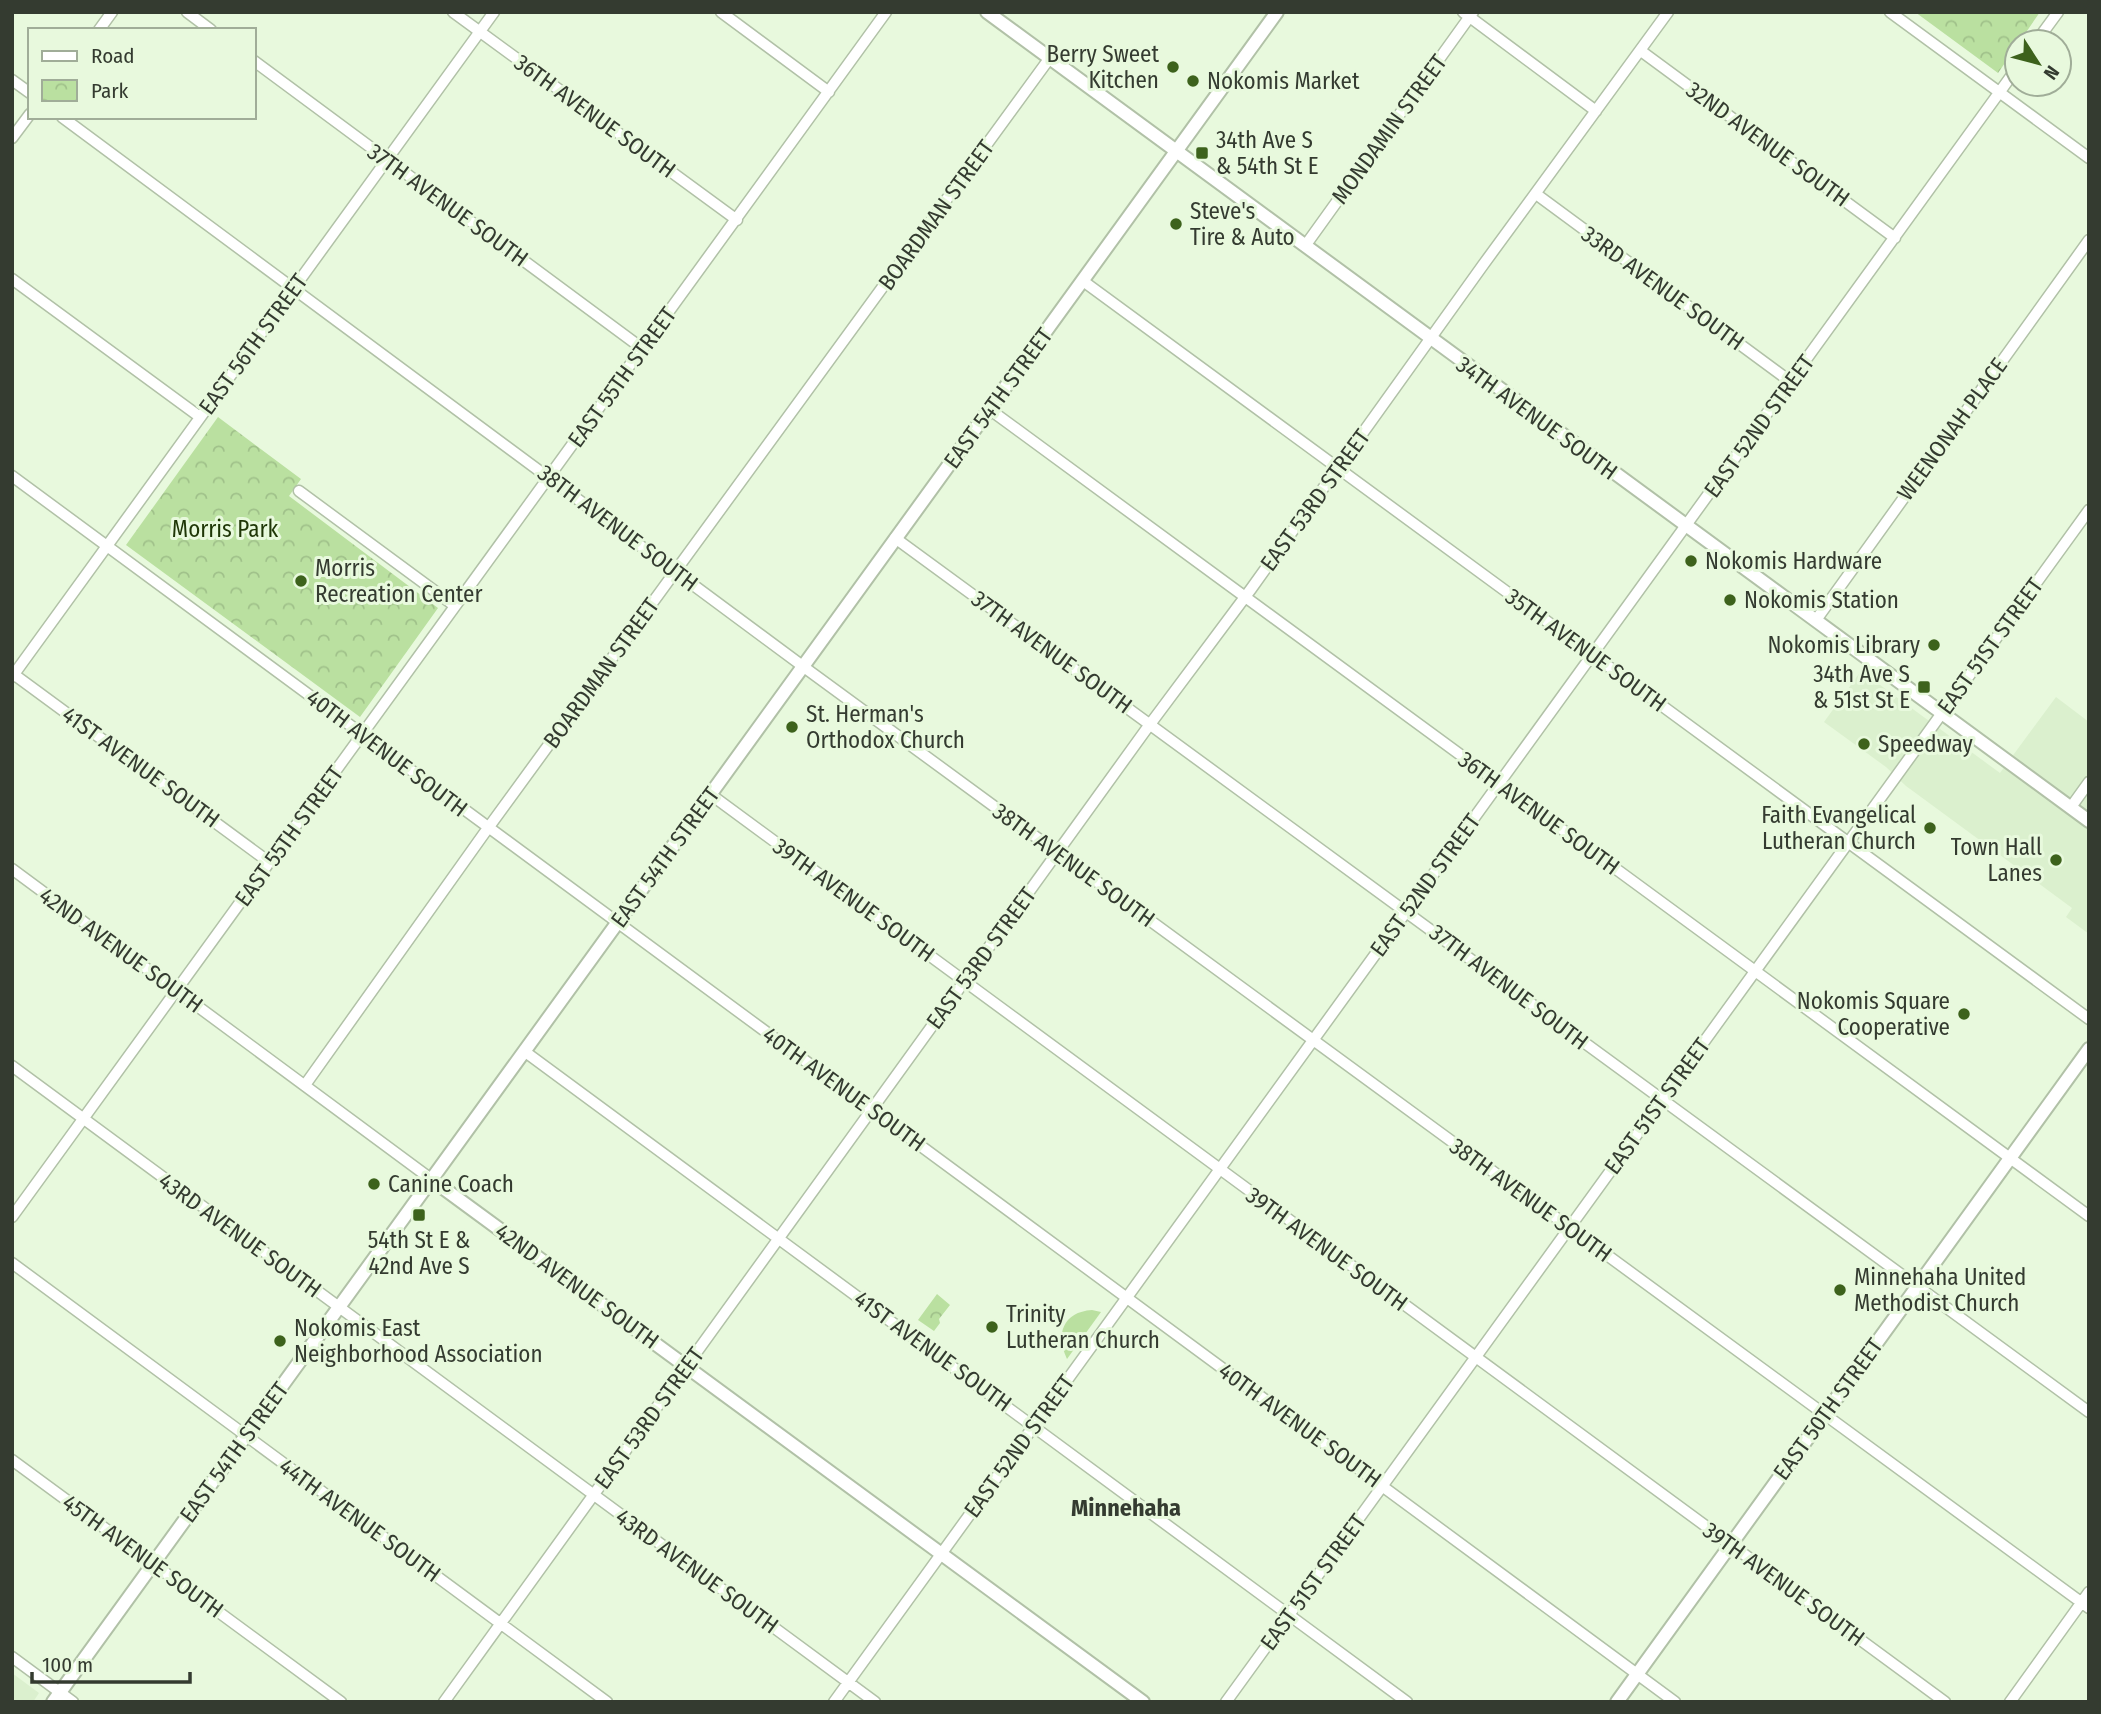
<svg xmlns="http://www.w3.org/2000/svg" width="2101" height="1714" viewBox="0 0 2101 1714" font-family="'Fira Sans Condensed',sans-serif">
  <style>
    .built { fill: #dbf0ce }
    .green { fill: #bae0a0 }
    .park { fill: url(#park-crowns) }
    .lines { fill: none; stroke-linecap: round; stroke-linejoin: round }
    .minor-casing { stroke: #b1c1a7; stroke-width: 13 }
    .tertiary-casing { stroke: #b1c1a7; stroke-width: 16 }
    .minor { stroke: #fff; stroke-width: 10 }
    .tertiary { stroke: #fff; stroke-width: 12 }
    .poi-dot { fill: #3d621c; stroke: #e8f9dd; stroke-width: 2.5 }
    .labels { text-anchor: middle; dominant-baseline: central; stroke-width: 6; stroke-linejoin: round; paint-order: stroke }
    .poi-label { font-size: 23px; fill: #343b30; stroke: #e8f9dd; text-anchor: start }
    .street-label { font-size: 23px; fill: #343b30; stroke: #e8f9dd }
    .park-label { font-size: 23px; fill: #1e3606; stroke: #e8f9dd }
    .neighbourhood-label { font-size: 24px; font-weight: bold; fill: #343b30; stroke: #e8f9dd }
  </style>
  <defs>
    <pattern id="park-crowns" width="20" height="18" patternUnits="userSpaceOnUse" patternTransform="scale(1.75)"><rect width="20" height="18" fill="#bae0a0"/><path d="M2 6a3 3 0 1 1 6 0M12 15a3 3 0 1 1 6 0" fill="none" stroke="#a0c18a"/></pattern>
  </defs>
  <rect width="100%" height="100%" fill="#e8f9dd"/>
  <path class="built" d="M1861,671L2000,773L2056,697L2089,722V934L2066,917L2072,908L1906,786L1886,767L1824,722Z
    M12,1673L39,1693L33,1702H12Z"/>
  <path class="green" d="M1092,1310L1101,1312L1067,1359C1055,1334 1063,1312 1092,1310Z"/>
  <path class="park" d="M1915,12H2040L1998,73Z
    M218,417L301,479L289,496L438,608L360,717L126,545Z
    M937,1294L950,1305L939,1319L940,1323L934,1331L918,1320Z"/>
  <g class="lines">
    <g class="minor-casing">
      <path id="minor" d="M187,12L211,30
        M453,12L737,220
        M721,12L829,92
        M1463,12L1596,111
        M1890,12L2089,158
        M99,30L112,12
        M2036,42L2058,12
        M1641,51L1895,238
        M254,61L643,349
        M12,80L30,93
        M62,117L812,673L2089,1608
        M12,138L30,114
        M1536,194L1791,382
        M1305,246L1473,12
        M12,279L200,417
        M1083,281L2089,1019
        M989,409L2089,1216
        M12,476L1675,1702
        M299,491L455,606
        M895,538L2089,1412
        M1816,620L2089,240
        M12,673L269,862
        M12,677L494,12
        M710,794L1945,1702
        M2071,807L2089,782
        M12,869L431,1179
        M524,1051L1407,1702
        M12,1066L875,1702
        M305,1085L483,835L1049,59
        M12,1217L886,12
        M12,1263L607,1702
        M12,1460L341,1702
        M12,1657L73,1702
        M444,1702L1145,731L1251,589L1483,265L1668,12
        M834,1702L2017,68
        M1226,1702L2089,510
        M2010,1702L2089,1592"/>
    </g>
    <g class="tertiary-casing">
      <path id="tertiary" d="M987,12L2089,821
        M431,1179L1143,1702
        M53,1702L1277,12
        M1617,1702L2089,1049"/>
    </g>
    <use href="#minor" class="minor"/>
    <use href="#tertiary" class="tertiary"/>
  </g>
  <g class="poi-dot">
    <circle cx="1173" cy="67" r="7"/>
    <circle cx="1193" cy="81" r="7"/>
    <rect x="1195" y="146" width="14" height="14" rx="3.5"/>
    <circle cx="1176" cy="224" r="7"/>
    <circle cx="1691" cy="561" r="7"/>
    <circle cx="301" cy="581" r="7"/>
    <circle cx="1730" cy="600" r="7"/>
    <circle cx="1934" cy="645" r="7"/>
    <rect x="1917" y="680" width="14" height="14" rx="3.5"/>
    <circle cx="792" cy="727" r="7"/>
    <circle cx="1864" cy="744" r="7"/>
    <circle cx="1930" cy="828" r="7"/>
    <circle cx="2056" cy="860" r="7"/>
    <circle cx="1964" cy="1014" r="7"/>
    <circle cx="374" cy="1184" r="7"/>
    <rect x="412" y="1208" width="14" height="14" rx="3.5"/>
    <circle cx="1840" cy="1290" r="7"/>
    <circle cx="992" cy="1327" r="7"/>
    <circle cx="280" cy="1341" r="7"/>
  </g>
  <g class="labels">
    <g class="poi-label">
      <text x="1159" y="54" text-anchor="end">Berry Sweet<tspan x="1159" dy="26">Kitchen</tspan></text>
      <text x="1207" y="81">Nokomis Market</text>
      <text x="1216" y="140">34th Ave S<tspan x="1216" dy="26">&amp; 54th St E</tspan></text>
      <text x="1190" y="211">Steve's<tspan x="1190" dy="26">Tire &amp; Auto</tspan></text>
      <text x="1705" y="561">Nokomis Hardware</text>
      <text x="315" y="568">Morris<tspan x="315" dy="26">Recreation Center</tspan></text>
      <text x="1744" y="600">Nokomis Station</text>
      <text x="1920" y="645" text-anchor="end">Nokomis Library</text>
      <text x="1910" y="674" text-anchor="end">34th Ave S<tspan x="1910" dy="26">&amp; 51st St E</tspan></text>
      <text x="806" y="714">St. Herman's<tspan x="806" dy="26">Orthodox Church</tspan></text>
      <text x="1878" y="744">Speedway</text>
      <text x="1916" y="815" text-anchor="end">Faith Evangelical<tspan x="1916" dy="26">Lutheran Church</tspan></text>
      <text x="2042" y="847" text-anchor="end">Town Hall<tspan x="2042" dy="26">Lanes</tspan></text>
      <text x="1950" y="1001" text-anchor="end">Nokomis Square<tspan x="1950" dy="26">Cooperative</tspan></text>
      <text x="388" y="1184">Canine Coach</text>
      <text x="419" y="1240" text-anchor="middle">54th St E &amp;<tspan x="419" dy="26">42nd Ave S</tspan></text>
      <text x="1854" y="1277">Minnehaha United<tspan x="1854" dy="26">Methodist Church</tspan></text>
      <text x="1006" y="1314">Trinity<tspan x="1006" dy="26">Lutheran Church</tspan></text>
      <text x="294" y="1328">Nokomis East<tspan x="294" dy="26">Neighborhood Association</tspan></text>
    </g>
    <g class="street-label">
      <text transform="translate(595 116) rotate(36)">36TH AVENUE SOUTH</text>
      <text transform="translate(1389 129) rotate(-54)">MONDAMIN STREET</text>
      <text transform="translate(1768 144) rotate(36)">32ND AVENUE SOUTH</text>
      <text transform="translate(448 205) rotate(36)">37TH AVENUE SOUTH</text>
      <text transform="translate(936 215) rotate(-54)">BOARDMAN STREET</text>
      <text transform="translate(1663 288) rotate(36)">33RD AVENUE SOUTH</text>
      <text transform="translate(253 344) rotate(-54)">EAST 56TH STREET</text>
      <text transform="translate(622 377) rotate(-54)">EAST 55TH STREET</text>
      <text transform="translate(998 398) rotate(-54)">EAST 54TH STREET</text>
      <text transform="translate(1537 418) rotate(36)">34TH AVENUE SOUTH</text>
      <text transform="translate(1759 426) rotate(-54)">EAST 52ND STREET</text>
      <text transform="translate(1952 429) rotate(-54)">WEENONAH PLACE</text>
      <text transform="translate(1315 500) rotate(-54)">EAST 53RD STREET</text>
      <text transform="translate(618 528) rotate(37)">38TH AVENUE SOUTH</text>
      <text transform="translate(1990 646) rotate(-54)">EAST 51ST STREET</text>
      <text transform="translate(1586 650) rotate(36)">35TH AVENUE SOUTH</text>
      <text transform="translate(1052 652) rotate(36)">37TH AVENUE SOUTH</text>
      <text transform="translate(601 673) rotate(-54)">BOARDMAN STREET</text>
      <text transform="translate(387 753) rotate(37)">40TH AVENUE SOUTH</text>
      <text transform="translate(141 767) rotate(36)">41ST AVENUE SOUTH</text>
      <text transform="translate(1539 813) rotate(36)">36TH AVENUE SOUTH</text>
      <text transform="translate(289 836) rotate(-54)">EAST 55TH STREET</text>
      <text transform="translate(665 857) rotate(-54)">EAST 54TH STREET</text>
      <text transform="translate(1074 865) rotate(36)">38TH AVENUE SOUTH</text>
      <text transform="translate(1425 885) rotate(-54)">EAST 52ND STREET</text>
      <text transform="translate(854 900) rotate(36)">39TH AVENUE SOUTH</text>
      <text transform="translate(121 950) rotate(36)">42ND AVENUE SOUTH</text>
      <text transform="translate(981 958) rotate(-54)">EAST 53RD STREET</text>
      <text transform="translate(1509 987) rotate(37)">37TH AVENUE SOUTH</text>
      <text transform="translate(844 1089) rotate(36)">40TH AVENUE SOUTH</text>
      <text transform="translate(1657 1106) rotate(-54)">EAST 51ST STREET</text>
      <text transform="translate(1531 1200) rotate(36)">38TH AVENUE SOUTH</text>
      <text transform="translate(240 1235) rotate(36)">43RD AVENUE SOUTH</text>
      <text transform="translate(1327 1249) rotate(36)">39TH AVENUE SOUTH</text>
      <text transform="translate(577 1286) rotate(36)">42ND AVENUE SOUTH</text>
      <text transform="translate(933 1351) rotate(36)">41ST AVENUE SOUTH</text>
      <text transform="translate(1828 1409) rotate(-54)">EAST 50TH STREET</text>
      <text transform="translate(649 1418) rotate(-54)">EAST 53RD STREET</text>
      <text transform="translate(1300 1425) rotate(36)">40TH AVENUE SOUTH</text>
      <text transform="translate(1019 1446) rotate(-54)">EAST 52ND STREET</text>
      <text transform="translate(234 1452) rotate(-54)">EAST 54TH STREET</text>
      <text transform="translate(360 1520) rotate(36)">44TH AVENUE SOUTH</text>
      <text transform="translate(143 1556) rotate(36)">45TH AVENUE SOUTH</text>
      <text transform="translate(697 1571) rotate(36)">43RD AVENUE SOUTH</text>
      <text transform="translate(1313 1582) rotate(-54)">EAST 51ST STREET</text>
      <text transform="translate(1784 1584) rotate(36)">39TH AVENUE SOUTH</text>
    </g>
    <g class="park-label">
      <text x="225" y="529">Morris Park</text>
    </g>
    <g class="neighbourhood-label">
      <text x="1126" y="1508">Minnehaha</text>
    </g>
  </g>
  <rect width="2101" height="1714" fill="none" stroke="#343b30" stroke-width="28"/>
  <rect x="28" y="28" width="228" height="91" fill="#e8f9dd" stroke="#a0ad98" stroke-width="2"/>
  <rect x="42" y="51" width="35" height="10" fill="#ffffff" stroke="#a0ad98" stroke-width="2"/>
  <text x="91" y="63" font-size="21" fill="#343b30">Road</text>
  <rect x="42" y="80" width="35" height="21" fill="url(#park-crowns)" stroke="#a0ad98" stroke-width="2"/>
  <text x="91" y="98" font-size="21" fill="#343b30">Park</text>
  <g transform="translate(2038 63) rotate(126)"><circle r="33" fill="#e8f9dd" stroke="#a0ad98" stroke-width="2"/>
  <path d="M0-5L12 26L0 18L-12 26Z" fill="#3d621c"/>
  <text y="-10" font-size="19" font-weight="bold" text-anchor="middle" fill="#343b30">N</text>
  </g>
  <path d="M32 1672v10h158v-10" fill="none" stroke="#343b30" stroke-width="3.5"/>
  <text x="42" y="1672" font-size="21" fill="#343b30" stroke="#e8f9dd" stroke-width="5" paint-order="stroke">100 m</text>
</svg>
